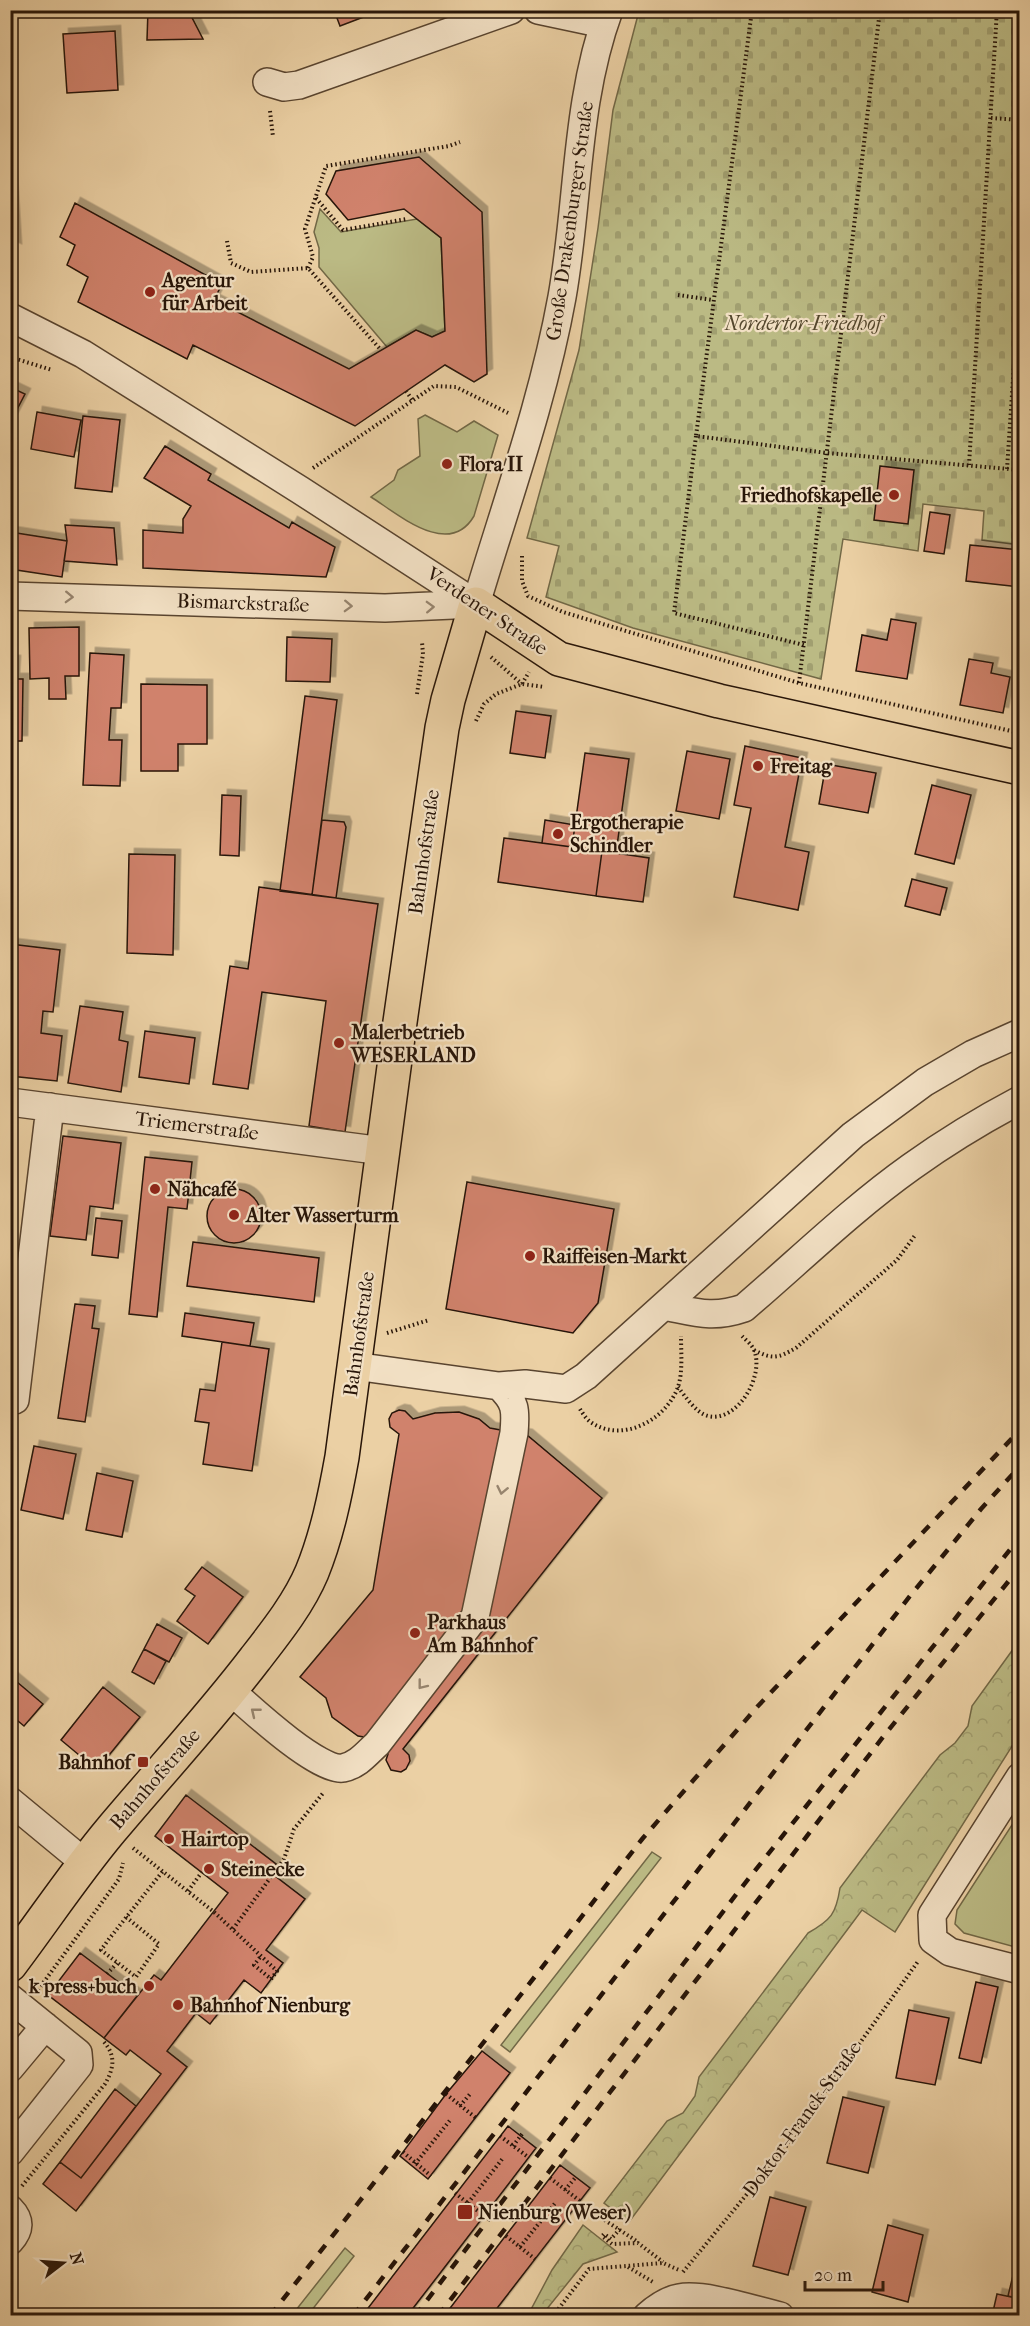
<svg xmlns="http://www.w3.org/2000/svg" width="1030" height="2326" viewBox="0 0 1030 2326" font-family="'IM FELL French Canon',serif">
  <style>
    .grass { fill: #bbba84; stroke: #726846; stroke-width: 1.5 }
    .forest { fill: url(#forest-crowns); stroke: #726846; stroke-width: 1.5 }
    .cemetery { fill: url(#cemetery-stones); stroke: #726846; stroke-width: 1.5 }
    .building { fill: #d0826c; stroke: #281508; stroke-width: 1.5; filter: url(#shadow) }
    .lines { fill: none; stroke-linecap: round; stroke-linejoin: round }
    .minor-casing { stroke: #59442f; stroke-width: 30 }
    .major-casing { stroke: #281508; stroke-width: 36 }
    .path { stroke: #281508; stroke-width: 4; stroke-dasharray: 1.5 3; stroke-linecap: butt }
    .minor { stroke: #f2e0c4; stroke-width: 27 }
    .major { stroke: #ebd0a4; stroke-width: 33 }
    .rail { stroke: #281508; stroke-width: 4.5; stroke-dasharray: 10 10; stroke-linecap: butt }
    .oneway { stroke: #97856f }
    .poi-dot { fill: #8f2418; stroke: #f2e0c4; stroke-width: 2 }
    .labels { text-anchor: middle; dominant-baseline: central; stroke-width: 4.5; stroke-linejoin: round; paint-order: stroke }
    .street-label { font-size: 20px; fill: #281508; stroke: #f2e0c4 }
    .poi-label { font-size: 20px; font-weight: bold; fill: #281508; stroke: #f2e0c4; text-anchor: start }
    .park-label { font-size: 20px; font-style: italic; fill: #54472d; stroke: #f2e0c4 }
  </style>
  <defs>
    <pattern id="forest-crowns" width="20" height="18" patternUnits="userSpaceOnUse" patternTransform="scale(1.5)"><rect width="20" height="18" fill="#bbba84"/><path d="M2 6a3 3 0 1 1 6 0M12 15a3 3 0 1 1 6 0" fill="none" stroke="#a19f70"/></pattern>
    <pattern id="cemetery-stones" width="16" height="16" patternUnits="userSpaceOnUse" patternTransform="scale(1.5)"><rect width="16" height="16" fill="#bbba84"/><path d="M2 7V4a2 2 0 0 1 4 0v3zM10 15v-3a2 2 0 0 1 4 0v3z" fill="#a19f70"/></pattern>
    <filter id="shadow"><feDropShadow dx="5.5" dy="-5.5" stdDeviation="0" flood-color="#0004"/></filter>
  </defs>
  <rect width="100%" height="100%" fill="#ebd0a4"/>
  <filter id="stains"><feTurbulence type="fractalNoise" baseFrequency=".00333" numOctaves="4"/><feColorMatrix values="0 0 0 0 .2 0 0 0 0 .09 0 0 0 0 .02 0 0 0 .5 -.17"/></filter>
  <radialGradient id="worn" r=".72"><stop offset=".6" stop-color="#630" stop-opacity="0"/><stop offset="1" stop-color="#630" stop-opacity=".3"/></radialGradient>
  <path class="grass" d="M320,209L341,232L417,219L441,238L445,331L432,337L416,330L387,347L319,267V248L314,232Z
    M425,415L457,432L474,421L498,435L474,516C449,559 398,514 371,497L394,480L398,470L420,456L418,419Z
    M1019,1814V1948L964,1933L955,1924L957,1910Z
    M652,1852L661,1858L510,2052L501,2045Z
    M345,2248L354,2256L308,2315H292Z"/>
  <path class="forest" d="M1019,1641V1735L895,1932L862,1910L629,2222L604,2203L667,2121L683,2113L695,2096L699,2077L808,1933C831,1920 836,1914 840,1888L940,1755L955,1743L968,1726L972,1706Z
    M583,2225L617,2252L583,2264L542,2315H528L552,2270Z"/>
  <path class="cemetery" d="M639,11H1019V545L982,540L984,511L923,504L918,551L843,539L821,679L633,628L546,597L559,546L527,538L579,350L598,228L613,110Z"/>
  <path class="building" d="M148,10H188L203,39L147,40Z
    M334,10H382L340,26Z
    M115,31L118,90L67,93L63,34Z
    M10,154L16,249L10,246Z
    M419,157L482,212L487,374L474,382L445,365L355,426L193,345L187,359L78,302L88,277L67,265L75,245L60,237L75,203L222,284L214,300L349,369L416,330L432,337L445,331L441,238L404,209L348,220L326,194L336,171Z
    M10,387L25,394L10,423Z
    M37,412L81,420L74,457L31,449Z
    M83,416L120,420L112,492L75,488Z
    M165,446L211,474L208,480L289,528L292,522L335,547L326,577L143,568V530L183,533V519L191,506L144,478Z
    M880,466L914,470L908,524L874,520Z
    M930,512L950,515L944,554L924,551Z
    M65,525L114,528L117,565L64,561L67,541Z
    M10,532L67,541L62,577L10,569Z
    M970,545L1020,550V587L966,581Z
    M891,619L916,623L907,679L856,671L862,635L887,640Z
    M79,627V676H65L66,699H49V678L30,679L29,628Z
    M287,637L332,639L330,682L286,681Z
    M90,653L124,655L121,708H111L109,740H122L120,786L83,785Z
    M969,659L993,663L991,673L1010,677L1003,713L960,705Z
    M10,661H15L14,679H23L22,741H10Z
    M141,684L207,685V744H178V771H141Z
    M305,696L337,700L312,895L280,891Z
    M516,711L551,716L545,758L510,753Z
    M745,746L802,758L785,847L809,852L798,910L734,897L751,808L734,805Z
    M687,751L730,759L719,819L676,811Z
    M585,753L629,759L616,853L572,847Z
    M826,764L876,773L868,813L819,804Z
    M932,785L971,795L954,864L915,854Z
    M222,795L241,796L239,856L220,855Z
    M322,820L344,822L346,827L336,898L312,895Z
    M545,820L575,825L572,847L542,843Z
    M504,838L602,851L596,896L498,882Z
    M602,851L649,858L643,902L596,896Z
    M129,854L175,855L173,955L127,953Z
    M912,879L947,888L940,915L905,906Z
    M259,887L378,904L345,1132L309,1126L326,1001L262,992L248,1089L213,1084L230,966L248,969Z
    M10,944L60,950L53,1012L43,1011L41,1033L62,1036L57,1081L10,1076Z
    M80,1006L123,1012L119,1040L128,1042L121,1092L68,1083Z
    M145,1031L195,1038L189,1084L139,1077Z
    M63,1136L121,1143L113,1209L90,1206L86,1240L50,1236Z
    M145,1157L192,1162L187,1209L168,1207L157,1317L129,1314Z
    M467,1182L614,1209L598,1303L573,1333L446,1309Z
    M207 1216a27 27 0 1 1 54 0a27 27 0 1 1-54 0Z
    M96,1218L122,1221L118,1258L92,1255Z
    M193,1242L319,1258L314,1302L187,1286Z
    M75,1304L95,1306L92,1328L99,1329L85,1422L58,1418Z
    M185,1313L254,1323L250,1346L182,1336Z
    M222,1342L269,1349L252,1471L203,1464L209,1423L195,1421L200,1389L215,1391Z
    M399,1410L405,1411L413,1419L435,1413L459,1412L479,1419L490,1428L527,1435L602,1498L403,1749L409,1755L410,1761L406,1769L401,1772L391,1770L386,1760L388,1754L370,1738L358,1736L332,1717L326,1698L300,1677L373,1590L399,1434L390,1427L389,1419L392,1413Z
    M34,1446L76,1454L63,1519L21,1510Z
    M97,1473L133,1481L122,1537L86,1530Z
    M202,1567L243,1597L208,1644L177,1621L195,1596L185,1589Z
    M157,1624L182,1638L169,1662L144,1649Z
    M144,1649L166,1661L154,1684L132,1672Z
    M10,1676L43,1704L24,1726L18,1721L10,1730Z
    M103,1687L140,1717L97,1770L61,1740Z
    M186,1795L276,1864L270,1872L305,1899L266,1950L283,1963L261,1993L244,1980L210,2024L196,2013L167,2051L187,2067L76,2211L43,2184L60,2162L81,2178L161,2074L130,2050L126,2055L104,2038L154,1975L161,1980L228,1893L155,1836Z
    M80,1953L137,1996L104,2038L48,1995Z
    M976,1982L998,1987L981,2063L959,2058Z
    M909,2010L949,2018L935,2085L896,2078Z
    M482,2051L510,2073L428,2179L400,2156L446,2094Z
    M115,2089L136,2106L81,2178L60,2162Z
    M843,2097L884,2107L868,2173L827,2163Z
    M508,2126L536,2148L441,2272L407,2316H362Z
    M560,2165L590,2188L491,2316H444Z
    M770,2197L806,2207L788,2275L753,2266Z
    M888,2225L923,2235L908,2302L872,2292Z
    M1014,2271L1020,2272V2299L1008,2296Z
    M997,2294L1020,2299V2316H992Z"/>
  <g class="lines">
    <g class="minor-casing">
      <path id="minor" d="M538,10L604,24
        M267,82L284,87L299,85L511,10
        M10,317L83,354L300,490L476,604
        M10,596L385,608L476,604
        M476,604C506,503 543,402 562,297C579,202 575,102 609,10
        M10,1102L383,1151
        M664,1306C695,1312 712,1319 744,1308C799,1261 852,1209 911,1167C946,1142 982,1120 1020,1100
        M354,1366L499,1386L525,1384L566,1389L586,1376L853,1135L925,1082L973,1054L1020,1033
        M15,1400L50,1107
        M231,1691C251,1709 319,1772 343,1768C358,1765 367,1753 377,1744L475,1617L514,1433C516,1410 516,1402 499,1386
        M1020,1777L932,1915L933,1940L950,1952L1020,1970
        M10,1801L85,1863
        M10,1998L78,2053L79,2065L10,2152
        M10,2068L45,2026
        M10,2209C21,2220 20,2230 10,2241
        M647,2316C656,2308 668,2300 679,2298C704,2293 754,2310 780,2316"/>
    </g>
    <g class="major-casing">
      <path id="major" d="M10,1965C44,1920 75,1873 111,1830C159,1773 210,1718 255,1659C276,1632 299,1603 312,1572C327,1535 335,1496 342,1457L400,1022L442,728L448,700L476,604L559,659L719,701L1020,768"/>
    </g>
    <path class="path" d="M752,10L696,436L827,453L1020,470
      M270,111L273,137
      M991,118L1020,120
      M316,198L343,230L407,219
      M227,241L231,263L251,272L308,268L381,350
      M308,268L313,257L305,229L326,166L449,146L460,142
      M678,295L713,300
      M10,357L52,370
      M406,391L413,401
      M696,436L674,613L804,645
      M969,465L997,10
      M313,468L434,386L456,387L508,413
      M1007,469L1015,350L1020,336
      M522,556V581L528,596L563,612L799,683L1020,733
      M491,657L522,684
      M799,683L880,10
      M522,684L529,672
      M417,694L423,654L422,642
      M476,721L484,704L496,694L522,684L545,687
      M387,1333L429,1320
      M754,1350C773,1360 778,1358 796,1348L897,1260L916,1234
      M678,1387C685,1396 696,1413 708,1416C737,1423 765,1376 754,1350C752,1345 746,1340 742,1336
      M580,1409C583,1414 587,1420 592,1423C623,1443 666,1420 678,1387C683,1372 681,1352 681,1336
      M133,1848L214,1912L277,1971L271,1979L254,1965L261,1956
      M188,1891L202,1872
      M126,1917L159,1944L136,1977L101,1950L109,1939L163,1871
      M233,1929L284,1859L294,1829L324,1792
      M107,1974L117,1963
      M38,1990L119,1879L123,1863
      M446,2094L476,2118
      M460,2106L470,2094
      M500,2136L528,2157
      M513,2146L522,2134
      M403,2152L431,2176
      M415,2164L451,2119
      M550,2178L580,2201
      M22,2186L105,2084C114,2068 116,2056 104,2042
      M565,2190L575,2178
      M455,2193L483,2215
      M468,2203L503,2158
      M597,2215L638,2242
      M620,2229L611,2239L604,2234L602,2236L612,2244L638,2243L663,2262
      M506,2236L535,2259
      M520,2247L556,2202
      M628,2267L653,2282
      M683,2272L788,2144L919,1960
      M553,2316L589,2269L663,2263L679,2270"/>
    <use href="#minor" class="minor"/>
    <use href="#major" class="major"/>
    <path class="rail" d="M270,2316L643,1838L758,1706L1020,1430
      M353,2316L910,1596L981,1509L1020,1466
      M415,2316L738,1892L1020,1537
      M438,2316L883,1737L1020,1567"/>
  </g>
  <defs><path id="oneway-chevron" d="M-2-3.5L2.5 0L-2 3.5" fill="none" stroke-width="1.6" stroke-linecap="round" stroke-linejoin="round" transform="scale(1.5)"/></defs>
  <g class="oneway">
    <use href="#oneway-chevron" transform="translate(69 597) rotate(2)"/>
    <use href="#oneway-chevron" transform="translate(348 606) rotate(2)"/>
    <use href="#oneway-chevron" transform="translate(430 607) rotate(-2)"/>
    <use href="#oneway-chevron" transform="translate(502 1490) rotate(102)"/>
    <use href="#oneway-chevron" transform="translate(422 1685) rotate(128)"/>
    <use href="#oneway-chevron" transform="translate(255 1712) rotate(-141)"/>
  </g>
  <g class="poi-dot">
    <circle cx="150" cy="292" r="6"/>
    <circle cx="447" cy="464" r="6"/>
    <circle cx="894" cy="495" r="6"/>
    <circle cx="758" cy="766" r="6"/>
    <circle cx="558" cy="834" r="6"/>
    <circle cx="339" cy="1043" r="6"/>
    <circle cx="155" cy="1189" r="6"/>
    <circle cx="234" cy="1215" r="6"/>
    <circle cx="530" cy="1256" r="6"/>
    <circle cx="415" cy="1633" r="6"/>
    <rect x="137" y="1756" width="12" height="12" rx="3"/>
    <circle cx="169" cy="1839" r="6"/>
    <circle cx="209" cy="1869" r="6"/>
    <circle cx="149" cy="1986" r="6"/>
    <circle cx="178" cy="2005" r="6"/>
    <rect x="457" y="2204" width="16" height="16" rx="3"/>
  </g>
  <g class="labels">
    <g class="street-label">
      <text transform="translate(570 221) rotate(-82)">Große Drakenburger Straße</text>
      <text transform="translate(243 603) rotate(2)">Bismarckstraße</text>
      <text transform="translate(487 611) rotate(34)">Verdener Straße</text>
      <text transform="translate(424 852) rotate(-82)">Bahnhofstraße</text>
      <text transform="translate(197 1126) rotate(7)">Triemerstraße</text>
      <text transform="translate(359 1334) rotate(-82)">Bahnhofstraße</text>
      <text transform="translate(155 1779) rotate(-49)">Bahnhofstraße</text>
      <text transform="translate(802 2119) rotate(-54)">Doktor-Franck-Straße</text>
    </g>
    <g class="poi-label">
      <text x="162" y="280">Agentur<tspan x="162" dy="23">für Arbeit</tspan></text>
      <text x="459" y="464">Flora II</text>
      <text x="882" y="495" text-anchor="end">Friedhofskapelle</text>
      <text x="770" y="766">Freitag</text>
      <text x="570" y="822">Ergotherapie<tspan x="570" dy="23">Schindler</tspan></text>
      <text x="351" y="1032">Malerbetrieb<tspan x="351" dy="23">WESERLAND</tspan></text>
      <text x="167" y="1189">Nähcafé</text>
      <text x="246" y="1215">Alter Wasserturm</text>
      <text x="542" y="1256">Raiffeisen-Markt</text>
      <text x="427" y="1622">Parkhaus<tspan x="427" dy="23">Am Bahnhof</tspan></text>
      <text x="131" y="1762" text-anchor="end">Bahnhof</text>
      <text x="181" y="1839">Hairtop</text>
      <text x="221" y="1869">Steinecke</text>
      <text x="137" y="1986" text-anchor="end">k press+buch</text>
      <text x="190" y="2005">Bahnhof Nienburg</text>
      <text x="478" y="2212">Nienburg (Weser)</text>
    </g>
    <g class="park-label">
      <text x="803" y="323">Nordertor-Friedhof</text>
    </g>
  </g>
  <rect width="1030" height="2326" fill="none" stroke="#ebd0a4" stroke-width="36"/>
  <rect x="12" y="12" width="1006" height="2302" fill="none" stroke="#281508" stroke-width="3"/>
  <rect x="18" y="18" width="994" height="2290" fill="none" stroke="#281508" stroke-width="1.5"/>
  <g transform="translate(63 2263) rotate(73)" stroke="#f2e0c4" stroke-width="4.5" paint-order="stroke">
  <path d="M0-4.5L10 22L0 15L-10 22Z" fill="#281508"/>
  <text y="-9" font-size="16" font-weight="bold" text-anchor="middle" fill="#281508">N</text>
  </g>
  <path d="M805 2281v9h78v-9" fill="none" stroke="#281508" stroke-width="3"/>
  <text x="814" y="2281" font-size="18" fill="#281508" stroke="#f2e0c4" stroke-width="4.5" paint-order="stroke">20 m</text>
  <rect width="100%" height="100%" filter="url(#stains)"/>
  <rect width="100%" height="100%" fill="url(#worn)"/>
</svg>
